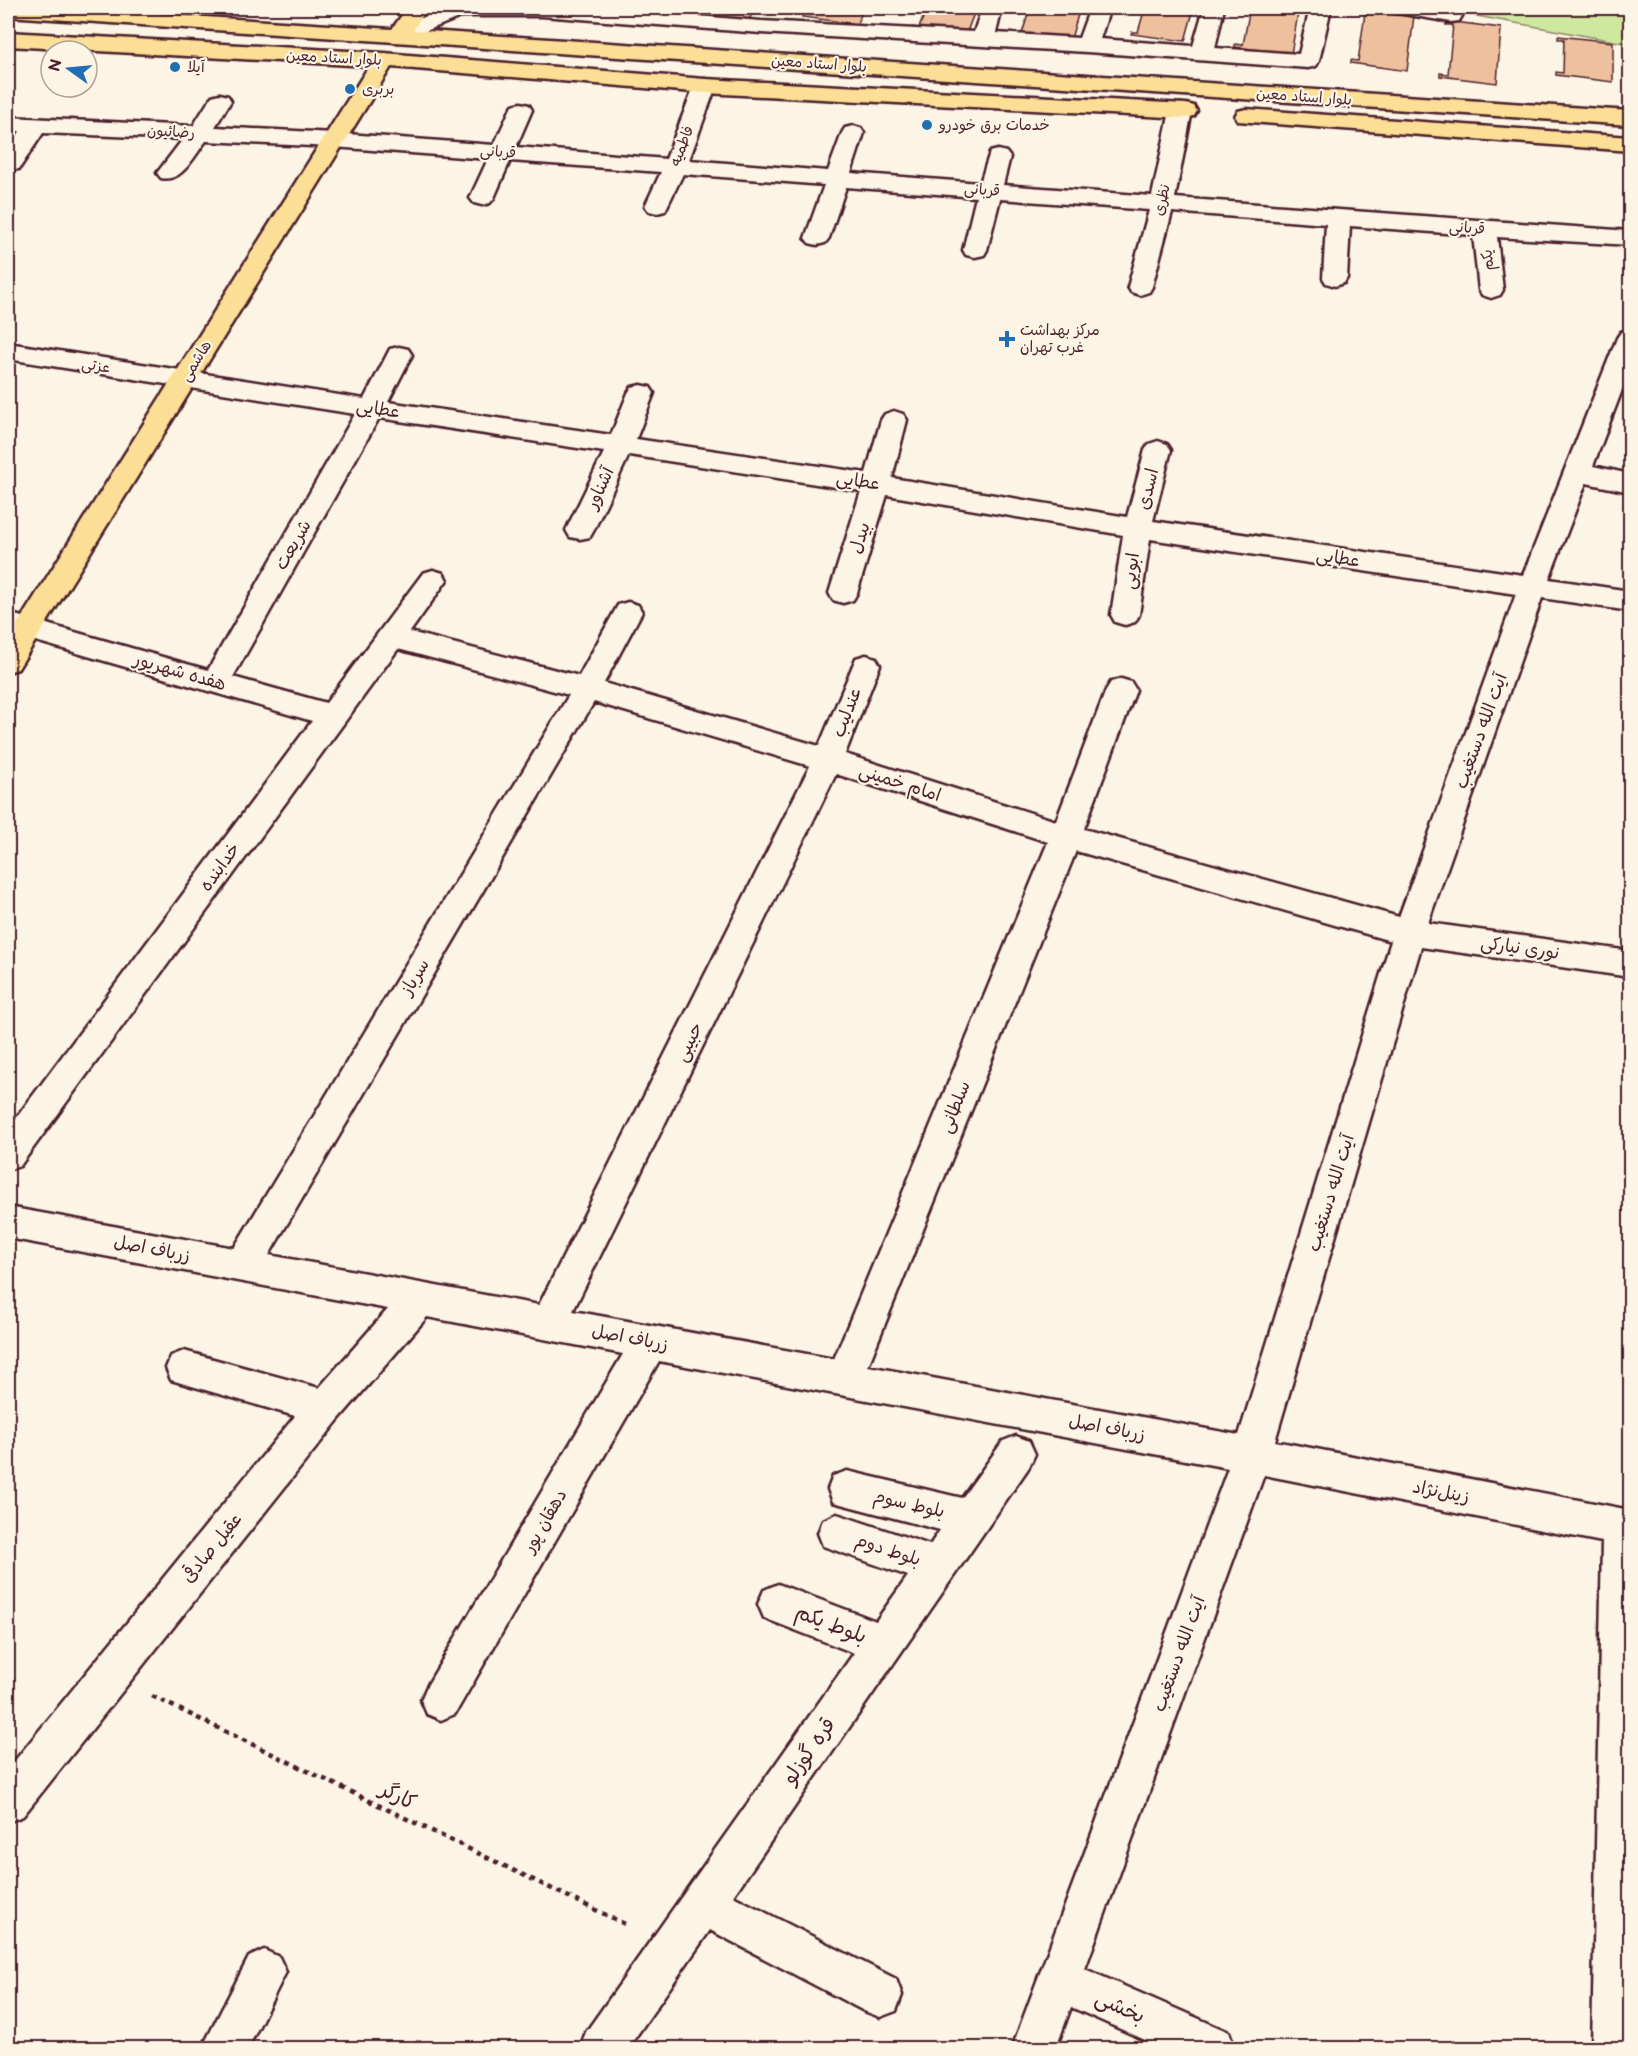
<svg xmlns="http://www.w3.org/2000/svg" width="1638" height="2056" viewBox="0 0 1638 2056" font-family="'Balsamiq Sans','Playpen Sans Arabic',sans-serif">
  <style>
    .green { fill: #cfe89f; stroke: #8c8465; stroke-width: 1.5 }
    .building { fill: #eec09d; stroke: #4a1f2b; stroke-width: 1.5 }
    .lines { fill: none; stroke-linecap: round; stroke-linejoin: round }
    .minor-casing { stroke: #4a1f2b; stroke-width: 5 }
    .major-casing { stroke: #4a1f2b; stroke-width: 5 }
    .path { stroke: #4a1f2b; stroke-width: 4.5; stroke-dasharray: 5 5; stroke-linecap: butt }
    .minor { fill: #fcf5e5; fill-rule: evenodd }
    .major { fill: #fbdf96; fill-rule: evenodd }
    .poi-dot { fill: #1f6fb2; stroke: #fcf5e5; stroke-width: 2 }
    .labels { text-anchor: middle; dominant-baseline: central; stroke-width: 4.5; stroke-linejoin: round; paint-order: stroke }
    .far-street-label { font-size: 15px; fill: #4a1f2b; stroke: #fcf5e5 }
    .far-poi-label { font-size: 15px; fill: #4a1f2b; stroke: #fcf5e5; text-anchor: start }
    .street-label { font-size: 18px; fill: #4a1f2b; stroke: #fcf5e5 }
    .near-street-label { font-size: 21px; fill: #4a1f2b; stroke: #fcf5e5 }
  </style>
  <rect width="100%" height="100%" fill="#fcf5e5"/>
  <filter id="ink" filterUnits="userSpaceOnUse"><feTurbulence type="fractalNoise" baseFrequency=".0167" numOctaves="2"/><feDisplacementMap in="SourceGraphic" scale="12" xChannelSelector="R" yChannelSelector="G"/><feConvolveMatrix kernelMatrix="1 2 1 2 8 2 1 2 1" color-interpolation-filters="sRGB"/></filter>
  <g filter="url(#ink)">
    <path class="green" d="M1433,8H1630V44Z"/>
    <path class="building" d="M598,8H647L642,18L597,9Z
      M705,8H755L747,24L693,17L694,14L702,15Z
      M814,8H864L857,24L802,17L804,14L811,15Z
      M927,8H976L965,37L910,31L912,27L919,28Z
      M1030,8H1080L1068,49L1020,40Z
      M1145,8H1194L1185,41L1131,34L1132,32H1138Z
      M1250,8H1299L1291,54L1235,47V44L1243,45Z
      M1360,9L1414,16L1407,71L1351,63V60L1358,61L1365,13H1360Z
      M1447,21L1501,28L1497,83L1440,76V73L1448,74L1453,25H1446Z
      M1558,36L1613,42V82L1556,75V72L1563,73L1564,39H1558Z"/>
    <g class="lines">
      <g class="minor-casing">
        <path id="minor" d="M447,8H593L761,21L974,32L982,8H1002L996,33L1079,38L1090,8H1110L1100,39L1193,46L1204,8H1224L1215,48L1299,54L1310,8H1331L1319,61L1316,66L1308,68L1087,52L761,33L542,16H463L399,42L391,40L388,35L391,30Z
          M1392,8H1439L1459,11L1462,16L1459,21L1451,22L1403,14L1395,13Z
          M705,79L713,81L716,86L689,160L828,171L842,133L845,128L853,126L861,128L864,133L851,173L980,183L990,152L998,150L1006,152L1010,157L1003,185L1152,196L1170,111L1173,106L1181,104L1189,106L1192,111L1175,198L1630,231V245L1497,237L1503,290L1500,295L1491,298L1482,295L1479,290L1473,235L1350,226L1347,278L1344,283L1335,286L1326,283L1323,278L1326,224L1172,212L1152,287L1149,292L1140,295L1131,292L1128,287L1149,210L1000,199L987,250L984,255L975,257L966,255L963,250L976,197L846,187L829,238L825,243L817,245L809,243L805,238L824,185L683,174L665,211L657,213L649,211L645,206L661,172L510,161L494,198L490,203L482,205L474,203L470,198L488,159L334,147L206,141C194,156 182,183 161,178L157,173L183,139L43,133L19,169L8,170V152L20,131H8V117L193,126L212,96L220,94L228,96L231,101L215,127L334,133L494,145L510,110L513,105L521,103L529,105L532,110L516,147L666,159L694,86L697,81Z
          M1630,330V369L1593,466L1630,474V492L1586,483L1549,579L1630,591V611L1542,598L1428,923L1630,951V977L1421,947L1275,1441L1630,1510V2048H1592L1602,1542L1264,1475L1085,1969L1229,2032L1235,2048H1163L1071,2007L1056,2048H1012L1228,1468L659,1361L455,1714L441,1720L427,1714L421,1700L427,1686L623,1354L427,1317L339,1419L23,1816L8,1822V1769L295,1416L171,1380L166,1368L171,1356L184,1351L319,1388L388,1309L8,1238V1207L234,1248L569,695L398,649L20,1166L8,1170V1129L312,721L8,633V613L208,670L355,414L8,359V343L364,399L390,349L399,347L408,349L412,355L388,402L611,435L628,393L632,387L641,385L650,387L654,393L636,439L866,473L881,420L885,414L894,411L903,414L907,420L892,478L1127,517L1145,450L1149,444L1158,441L1167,444L1171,450L1153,521L1523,575L1617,338L1621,332ZM379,418L604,452L566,530L570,537L580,539L590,537L594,530L629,455L861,491L829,593L833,600L843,603L853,600L857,593L887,495L1123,535L1111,615L1115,622L1125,625L1135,622L1139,615L1150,539L1516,594L1399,917L1084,829L1136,690L1131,682L1121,679L1111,682L1106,690L1056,821L845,754L880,665L876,658L866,655L856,658L819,746L604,683L642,612L638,605L628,602L618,605L579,676L410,632L447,580L443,573L433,570L423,573L326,703L233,677ZM594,702L810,766L539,1305L269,1255ZM836,774L1048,842L834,1359L573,1311ZM1076,851L1391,941L1239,1435L868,1366Z
          M1016,1436L1029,1441L1035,1454L1029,1467L733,1896L896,1979L902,1995L896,2011L880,2017L864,2011L710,1930L628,2048H580L586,2032L854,1653L764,1618L758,1604L764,1590L778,1584L876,1621L908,1576L823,1546L818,1533L823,1520L837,1514L930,1545L940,1530L833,1502L828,1489L833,1476L847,1471L962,1498L1003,1441Z
          M264,1950L279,1957L286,1972L248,2048H202L249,1957Z"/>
      </g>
      <g class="major-casing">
        <path id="major" d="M8,8H67L392,29L407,8H427L413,30L1630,111V125L8,16Z
          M8,32L384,53L705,79L1186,104L1194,106L1197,111L1194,116L1186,118L705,93L391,67L18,669L8,672V639L369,66L8,46Z
          M1246,109L1630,137V151L1238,121L1235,116L1238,111Z"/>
      </g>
      <path class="path" d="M152,1696L629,1926"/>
      <use href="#minor" class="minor"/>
      <use href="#major" class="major"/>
    </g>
  </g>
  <g class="poi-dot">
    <circle cx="175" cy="67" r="6"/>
    <circle cx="350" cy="89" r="6"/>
    <circle cx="927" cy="125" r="6"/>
    <path d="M1004 330h6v6h6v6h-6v6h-6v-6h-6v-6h6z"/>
  </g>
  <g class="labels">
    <g class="far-street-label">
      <text transform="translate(334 58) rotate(3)">بلوار استاد معین</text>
      <text transform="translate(819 64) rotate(4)">بلوار استاد معین</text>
      <text transform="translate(1304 97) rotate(4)">بلوار استاد معین</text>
      <text transform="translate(171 132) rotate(3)">رضائیون</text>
      <text transform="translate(682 146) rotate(-69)">فاطمیه</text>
      <text transform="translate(498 152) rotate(4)">قربانی</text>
      <text transform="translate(982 190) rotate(4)">قربانی</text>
      <text transform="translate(1162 200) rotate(-77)">نظری</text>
      <text transform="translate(1467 228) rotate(4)">قربانی</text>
      <text transform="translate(1488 260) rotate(-96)">یکم</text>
      <text transform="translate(196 361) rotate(-58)">هاشمی</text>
      <text transform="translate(96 366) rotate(9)">عزتی</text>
    </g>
    <g class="far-poi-label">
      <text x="187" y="67">آیلا</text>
      <text x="362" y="89">بربری</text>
      <text x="939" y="125">خدمات برق خودرو</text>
      <text x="1020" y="330">مرکز بهداشت<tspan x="1020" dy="17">غرب تهران</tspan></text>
    </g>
    <g class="street-label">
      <text transform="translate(378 409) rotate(9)">عطایی</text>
      <text transform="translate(858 481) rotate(9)">عطایی</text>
      <text transform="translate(600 488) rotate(-65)">آشناور</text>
      <text transform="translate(1148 489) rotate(-76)">اسدی</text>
      <text transform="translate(860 538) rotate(-72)">بیدل</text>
      <text transform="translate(293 545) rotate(-60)">شریعت</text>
      <text transform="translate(1338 558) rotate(9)">عطایی</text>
      <text transform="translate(1131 571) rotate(-82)">ابویی</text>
      <text transform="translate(180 672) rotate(16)">هفده شهریور</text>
      <text transform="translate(847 712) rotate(-69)">عندلیب</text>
      <text transform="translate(1481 731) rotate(-70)">آیت الله دستغیب</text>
      <text transform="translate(900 783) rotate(18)">امام خمینی</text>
      <text transform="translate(220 867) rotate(-54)">خدابنده</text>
      <text transform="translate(1520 948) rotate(8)">نوری نیارکی</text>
      <text transform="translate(415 977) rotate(-59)">سرباز</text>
      <text transform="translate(689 1042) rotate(-64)">حبیبی</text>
      <text transform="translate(955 1107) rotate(-68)">سلطانی</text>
      <text transform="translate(1331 1193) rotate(-73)">آیت الله دستغیب</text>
      <text transform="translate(152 1249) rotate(11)">زرباف اصل</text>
      <text transform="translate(630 1338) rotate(11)">زرباف اصل</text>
      <text transform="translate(1107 1428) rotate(11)">زرباف اصل</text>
      <text transform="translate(1441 1492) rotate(11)">زینل‌نژاد</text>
      <text transform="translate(909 1504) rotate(13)">بلوط سوم</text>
      <text transform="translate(545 1521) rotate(-60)">دهقان پور</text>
      <text transform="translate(212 1548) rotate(-51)">عقیل صادقی</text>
      <text transform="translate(888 1550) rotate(18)">بلوط دوم</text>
      <text transform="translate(1179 1654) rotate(-70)">آیت الله دستغیب</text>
    </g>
    <g class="near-street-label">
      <text transform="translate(831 1624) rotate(21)">بلوط یکم</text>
      <text transform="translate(809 1751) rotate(-55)">قره گوزلو</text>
      <text transform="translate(398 1796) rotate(26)">کارگر</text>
      <text transform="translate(1120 2007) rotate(24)">بخشی</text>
    </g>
  </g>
  <rect width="1638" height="2056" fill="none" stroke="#fcf5e5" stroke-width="30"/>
  <rect x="15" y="15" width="1608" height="2026" fill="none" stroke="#4a1f2b" stroke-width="2" filter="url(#ink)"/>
  <g transform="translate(69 69) rotate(285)"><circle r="28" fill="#fcf5e5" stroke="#b59f9b" stroke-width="1.5"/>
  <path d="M0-4.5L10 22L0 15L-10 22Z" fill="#1f6fb2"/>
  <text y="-9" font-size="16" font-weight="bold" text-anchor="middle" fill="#4a1f2b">N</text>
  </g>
</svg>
